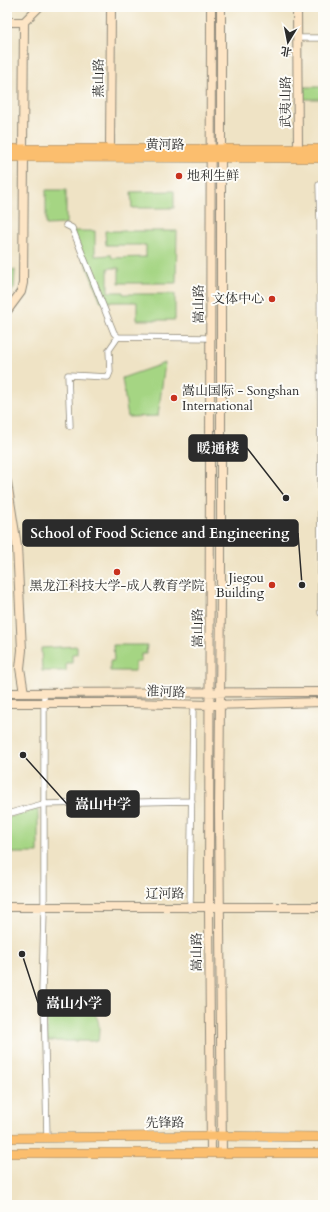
<svg xmlns="http://www.w3.org/2000/svg" width="330" height="1212" viewBox="0 0 330 1212" font-family="Cardo,'Noto Serif SC',serif">
  <style>
    .green { fill: #a5d583; stroke: #688057 }
    .lines { fill: none; stroke-linecap: round; stroke-linejoin: round }
    .street-casing { stroke: #8d8778; stroke-width: 7 }
    .secondary-casing { stroke: #8d8778; stroke-width: 10 }
    .primary-casing { stroke: #8d8778; stroke-width: 10 }
    .street { stroke: #fff; stroke-width: 5.5 }
    .secondary { stroke: #fde5c5; stroke-width: 8 }
    .primary { stroke: #fbbe6e; stroke-width: 9 }
    .poi-dot { fill: #c8321e; stroke: #fdfcf7; stroke-width: 1.5 }
    .labels { text-anchor: middle; dominant-baseline: central; stroke-width: 4; stroke-linejoin: round; paint-order: stroke }
    .street-label { font-size: 13px; fill: #2b2b2b; stroke: #fdfcf7 }
    .poi-label { font-size: 13px; fill: #2b2b2b; stroke: #fdfcf7; text-anchor: start }
    .leader { fill: none; stroke: #2b2b2b; stroke-width: 1.5 }
    .callout-dot { fill: #2b2b2b; stroke: #fdfcf7; stroke-width: 1.5 }
    .callout { fill: #2b2b2b; stroke: #2b2b2b; stroke-width: 1.5 }
    .callout-label { font-size: 14px; text-anchor: middle; font-weight: bold; fill: #fff }
  </style>
  <rect width="100%" height="100%" fill="#fdfcf7"/>
  <filter id="ink" filterUnits="userSpaceOnUse"><feTurbulence type="fractalNoise" baseFrequency=".025" numOctaves="2"/><feDisplacementMap in="SourceGraphic" scale="8" xChannelSelector="R" yChannelSelector="G"/><feConvolveMatrix kernelMatrix="1 2 1 2 8 2 1 2 1" color-interpolation-filters="sRGB"/></filter>
  <filter id="wash" filterUnits="userSpaceOnUse"><feTurbulence type="fractalNoise" baseFrequency=".012" numOctaves="4" result="noise"/><feDisplacementMap in="SourceGraphic" scale="16" xChannelSelector="R" yChannelSelector="G"/><feGaussianBlur stdDeviation="0.9" result="paint"/><feColorMatrix in="noise" values="0 0 0 0 0 0 0 0 0 0 0 0 0 0 0 0 0 1.4 0 .05"/><feComposite in="paint" operator="in"/></filter>
  <g filter="url(#wash)">
    <rect width="100%" height="100%" fill="#efe3c5"/>
    <path class="green" d="M301,87H323V99H301Z
      M46,190H66V224L46,225Z
      M174,191V208H132L131,192Z
      M73,231H95V256L111,255L112,258L146,257V245H106L105,231H177L176,283H119V268H108V292H123V294H175V320H137V302H101Z
      M7,270H15L14,288L7,299Z
      M165,363L158,416L128,417L122,378Z
      M113,645H147L146,654H141V662H135V671H110V661H114Z
      M77,646V654H72V663H66V671H42L41,648Z
      M38,809V853H7V818Z
      M79,1002C98,1014 101,1018 98,1041H47L46,1003Z"/>
  </g>
  <g filter="url(#ink)">
    <g class="lines">
      <g class="street-casing">
        <path id="street" d="M298,38H323
          M320,222L319,185H323
          M323,222H320L321,613H323
          M66,225L72,228L114,333L118,337L211,338
          M70,426L68,375L108,377L110,372L109,350L118,337
          M44,693V907
          M7,814L43,804L192,801
          M190,909L193,705
          M44,911L42,993L44,999L47,1138"/>
      </g>
      <g class="secondary-casing">
        <path id="secondary" d="M211,7L209,910L211,1153
          M221,7V593L219,811L222,1153
          M297,7L298,149
          M7,22H24L39,7
          M110,148L111,7
          M23,149L24,22
          M7,311L21,292L23,283L24,157
          M7,482L17,546L22,650L20,668L24,693
          M7,693L323,692
          M7,703H130L210,705L323,702
          M7,907H323"/>
      </g>
      <g class="primary-casing">
        <path id="primary" d="M7,149H323
          M7,157L323,158
          M7,1138L210,1136L323,1137
          M7,1153H323"/>
      </g>
      <use href="#street" class="street"/>
      <use href="#secondary" class="secondary"/>
      <use href="#primary" class="primary"/>
    </g>
  </g>
  <g class="poi-dot">
    <circle cx="179" cy="176" r="4"/>
    <circle cx="272" cy="299" r="4"/>
    <circle cx="174" cy="398" r="4"/>
    <circle cx="117" cy="572" r="4"/>
    <circle cx="272" cy="585" r="4"/>
  </g>
  <g class="labels">
    <g class="street-label">
      <text transform="translate(99 78) rotate(-90)">燕山路</text>
      <text transform="translate(286 102) rotate(-90)">武夷山路</text>
      <text x="165" y="145">黄河路</text>
      <text transform="translate(199 304) rotate(-90)">嵩山路</text>
      <text transform="translate(198 628) rotate(-90)">嵩山路</text>
      <text transform="translate(166 692) rotate(2)">淮河路</text>
      <text transform="translate(165 894) rotate(-1)">辽河路</text>
      <text transform="translate(197 952) rotate(-90)">嵩山路</text>
      <text transform="translate(165 1123) rotate(-1)">先锋路</text>
    </g>
    <g class="poi-label">
      <text x="187" y="176">地利生鲜</text>
      <text x="264" y="299" text-anchor="end">文体中心</text>
      <text x="182" y="391">嵩山国际 - Songshan<tspan x="182" dy="15">International</tspan></text>
      <text x="264" y="578" text-anchor="end">Jiegou<tspan x="264" dy="15">Building</tspan></text>
      <text x="117" y="586" text-anchor="middle">黑龙江科技大学-成人教育学院</text>
    </g>
  </g>
  <path class="leader" d="M286 498L247 448M302 585L298 533M23 755L67 804M22 954L38 1003"/>
  <g class="callout-dot">
    <circle cx="286" cy="498" r="4"/>
    <circle cx="302" cy="585" r="4"/>
    <circle cx="23" cy="755" r="4"/>
    <circle cx="22" cy="954" r="4"/>
  </g>
  <g class="callout">
    <rect x="189" y="435" width="58" height="26" rx="4"/>
    <rect x="23" y="520" width="275" height="26" rx="4"/>
    <rect x="67" y="791" width="72" height="26" rx="4"/>
    <rect x="38" y="990" width="72" height="26" rx="4"/>
  </g>
  <g class="callout-label">
    <text x="218" y="453">暖通楼</text>
    <text x="160" y="538">School of Food Science and Engineering</text>
    <text x="103" y="809">嵩山中学</text>
    <text x="74" y="1008">嵩山小学</text>
  </g>
  <rect width="330" height="1212" fill="none" stroke="#fdfcf7" stroke-width="24"/>
  <g transform="translate(288 42) rotate(190)" stroke="#fdfcf7" stroke-width="3" paint-order="stroke">
  <path d="M0-3L7 15L0 10L-7 15Z" fill="#2b2b2b"/>
  <text y="-6" font-size="11" font-weight="bold" text-anchor="middle" fill="#2b2b2b">北</text>
  </g>
</svg>
